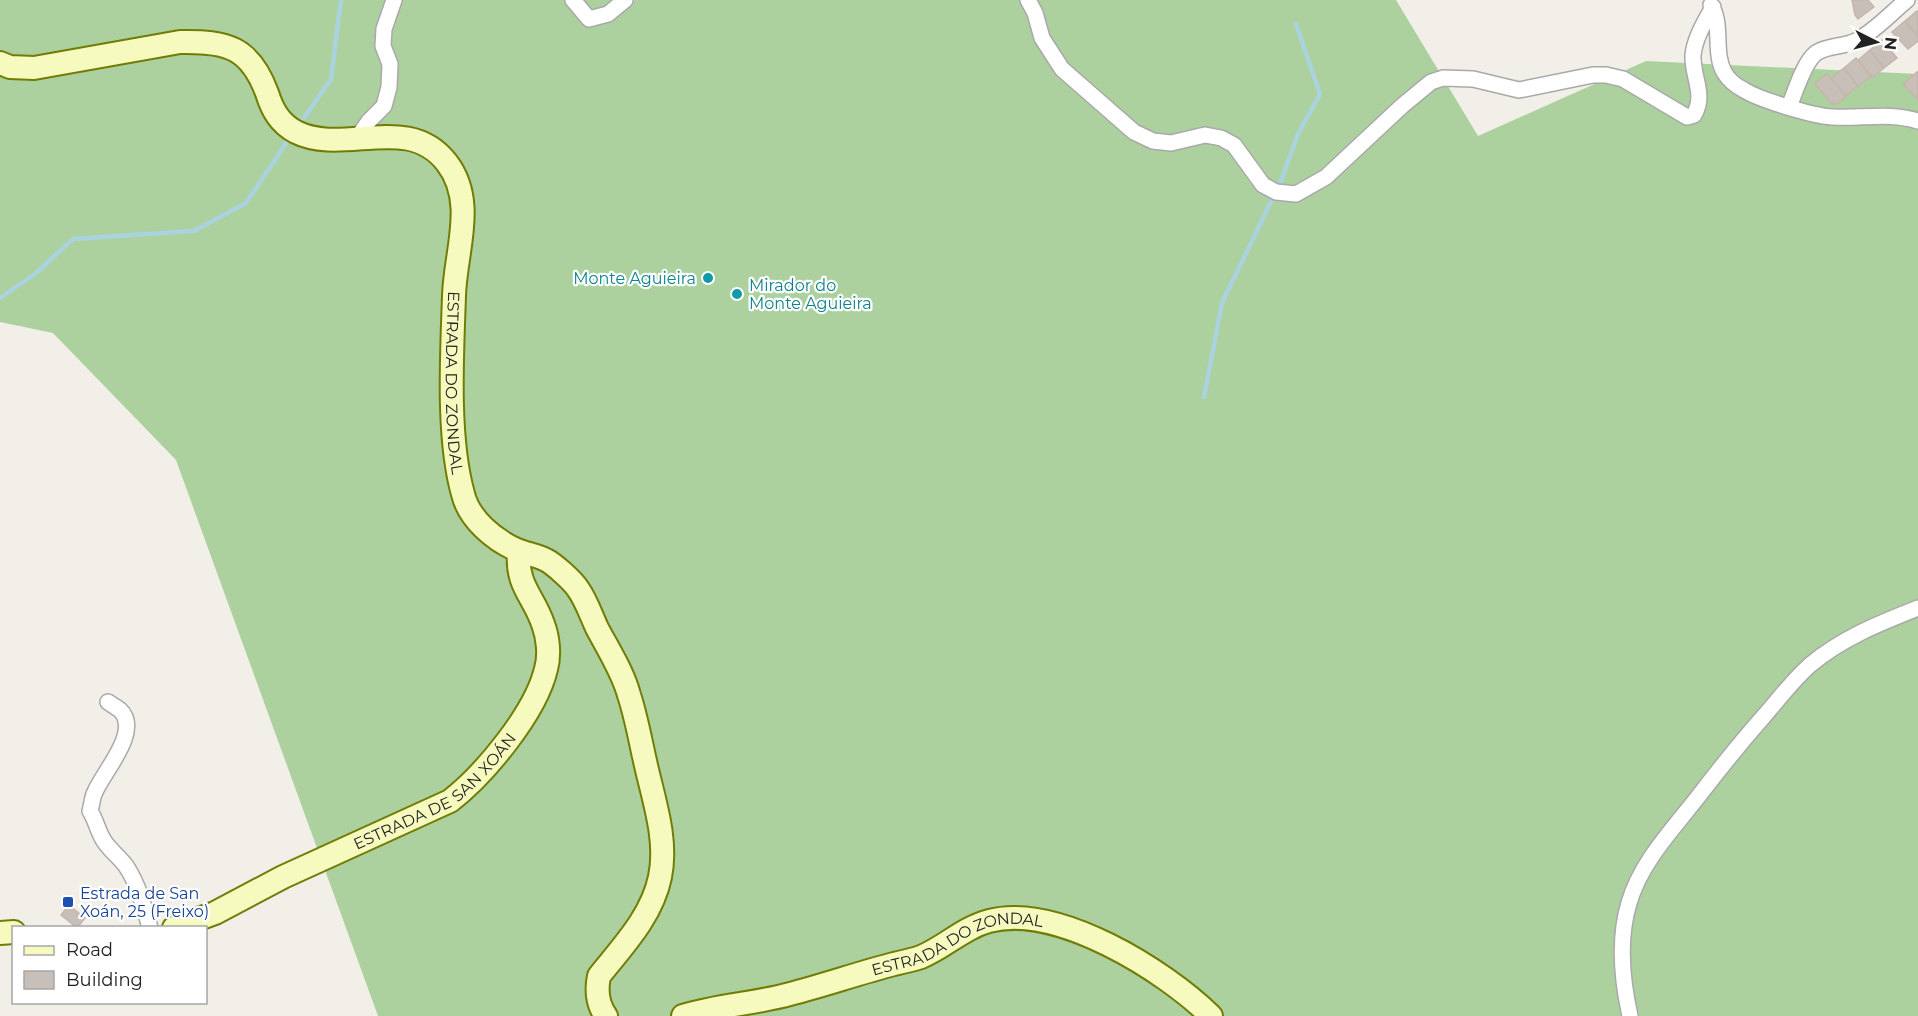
<svg xmlns="http://www.w3.org/2000/svg" width="1918" height="1016" viewBox="0 0 1918 1016" font-family="Montserrat,sans-serif">
  <style>
    .forest { fill: #add19e }
    .lines { fill: none; stroke-linecap: round; stroke-linejoin: round }
    .stream { stroke: #aad3df; stroke-width: 4.5 }
    .building { fill: #c7bfb8; stroke: #c4b6ab; stroke-width: 1.5 }
    .street-casing { stroke: #a9a9a9; stroke-width: 18 }
    .secondary-casing { stroke: #707d05; stroke-width: 26 }
    .street { stroke: #fff; stroke-width: 15 }
    .secondary { stroke: #f7fabf; stroke-width: 22 }
    .culture-dot { fill: #0f9aa8; stroke: #fff; stroke-width: 2 }
    .transit-dot { fill: #1a4fb4; stroke: #fff; stroke-width: 2 }
    .labels { text-anchor: middle; dominant-baseline: central; stroke-width: 4.5; stroke-linejoin: round; paint-order: stroke }
    .culture-label { font-size: 16px; fill: #0d838f; stroke: #fff; text-anchor: end }
    .street-label { font-size: 16px; fill: #222; stroke: #fff }
    .transit-label { font-size: 16px; fill: #164399; stroke: #fff; text-anchor: start }
  </style>
  <rect width="100%" height="100%" fill="#f2efe9"/>
  <path class="forest" d="M0,0H1396L1478,136L1646,61L1918,74V1016H378L176,460L53,333L0,322Z"/>
  <g class="lines">
    <path class="stream" d="M299,125L331,79L341,0
      M0,298L35,274L73,239L194,231L246,203L291,136
      M1204,397L1222,303L1281,181L1298,134L1320,94L1296,24"/>
  </g>
  <path class="building" d="M1852,0H1868L1874,7L1858,19L1855,15Z
    M1917,11L1918,13V37L1905,21Z
    M1905,21L1918,37V41L1908,49L1892,32Z
    M1882,40L1897,58L1884,68L1870,50Z
    M1870,50L1884,68L1872,78L1858,60Z
    M1856,58L1871,76L1858,86L1844,68Z
    M1844,68L1858,86L1846,96L1831,78Z
    M1917,72H1918V100L1903,84Z
    M1827,74L1846,96L1837,104H1832L1815,84L1816,82Z
    M69,905L85,918L77,928L61,915Z"/>
  <g class="lines">
    <g class="street-casing">
      <path id="street" d="M573,0L589,19L608,14L625,0
        M1028,0L1035,13L1042,38L1062,69L1134,132L1153,141L1171,143L1205,135L1221,138L1234,145L1263,185L1276,192L1296,194L1326,177L1402,106L1431,82L1443,78L1473,79L1519,90L1593,75H1606L1623,79L1687,117L1694,115C1706,94 1692,77 1693,55C1695,37 1705,22 1713,7
        M1711,5C1723,25 1713,52 1724,72C1728,79 1736,86 1744,90C1760,100 1813,116 1832,117C1861,119 1889,112 1918,121
        M1789,107C1795,92 1804,62 1816,53C1827,45 1844,47 1856,41C1875,31 1891,13 1907,0
        M357,138L369,121L384,106L389,87L390,64L383,46L384,29L394,0
        M108,702C111,704 116,707 120,710C142,731 103,772 95,792C92,797 92,805 90,811C96,820 98,832 104,841C110,850 119,857 126,866C138,884 144,906 150,928
        M1630,1016C1622,980 1618,939 1629,903C1641,861 1675,827 1701,793C1721,767 1742,741 1764,716C1779,699 1793,680 1810,665C1842,638 1880,623 1918,608"/>
    </g>
    <g class="secondary-casing">
      <g id="secondary">
        <path id="s1" d="M0,63L10,67L34,68L180,42C227,41 250,47 267,93C272,109 279,123 296,132C344,156 408,112 447,163C477,202 455,252 454,296C452,355 447,437 463,494C469,519 494,540 517,550C526,554 537,555 546,560C554,564 573,581 578,589C586,600 591,615 597,628C608,649 623,672 629,695C636,716 640,739 645,761C653,798 668,839 660,877C652,916 623,946 599,976C596,991 597,1004 606,1016"/>
        <path id="s2" d="M174,928L215,913L283,877L450,801C485,774 536,712 546,669C550,655 548,637 543,624C533,595 516,586 519,551"/>
        <path d="M0,933L14,932"/>
        <path id="s3" d="M683,1016C718,1005 754,1004 790,994C825,985 859,973 894,964C903,962 912,960 921,957C945,947 963,928 989,921C1057,903 1164,970 1211,1016"/>
      </g>
    </g>
    <use href="#street" class="street"/>
    <use href="#secondary" class="secondary"/>
  </g>
  <g class="culture-dot">
    <circle cx="708" cy="278" r="6"/>
    <circle cx="737" cy="294" r="6"/>
  </g>
  <rect class="transit-dot" x="62" y="896" width="12" height="12" rx="3"/>
  <g class="labels">
    <g class="culture-label">
      <text x="696" y="278">Monte Aguieira</text>
      <text x="749" y="285" text-anchor="start">Mirador do<tspan x="749" dy="18">Monte Aguieira</tspan></text>
    </g>
    <g class="street-label">
      <text stroke="none"><textPath href="#s1" startOffset="728">ESTRADA DO ZONDAL</textPath></text>
      <text stroke="none"><textPath href="#s2" startOffset="297">ESTRADA DE SAN XOÁN</textPath></text>
      <text stroke="none"><textPath href="#s3" startOffset="286">ESTRADA DO ZONDAL</textPath></text>
    </g>
    <g class="transit-label">
      <text x="80" y="893">Estrada de San<tspan x="80" dy="18">Xoán, 25 (Freixo)</tspan></text>
    </g>
  </g>
  <rect x="12" y="926" width="195" height="78" fill="#ffffff" stroke="#a7a7a7" stroke-width="1.5"/>
  <rect x="24" y="946" width="30" height="9" fill="#f7fabf" stroke="#a7a7a7" stroke-width="1.5"/>
  <text x="66" y="956" font-size="18" fill="#222222">Road</text>
  <rect x="24" y="971" width="30" height="18" fill="#c7bfb8" stroke="#a7a7a7" stroke-width="1.5"/>
  <text x="66" y="986" font-size="18" fill="#222222">Building</text>
  <g transform="translate(1876 42) rotate(96)" stroke="#ffffff" stroke-width="4.5" paint-order="stroke">
  <path d="M0-4.5L10 22L0 15L-10 22Z" fill="#222222"/>
  <text y="-9" font-size="16" font-weight="bold" text-anchor="middle" fill="#222222">N</text>
  </g>
</svg>
